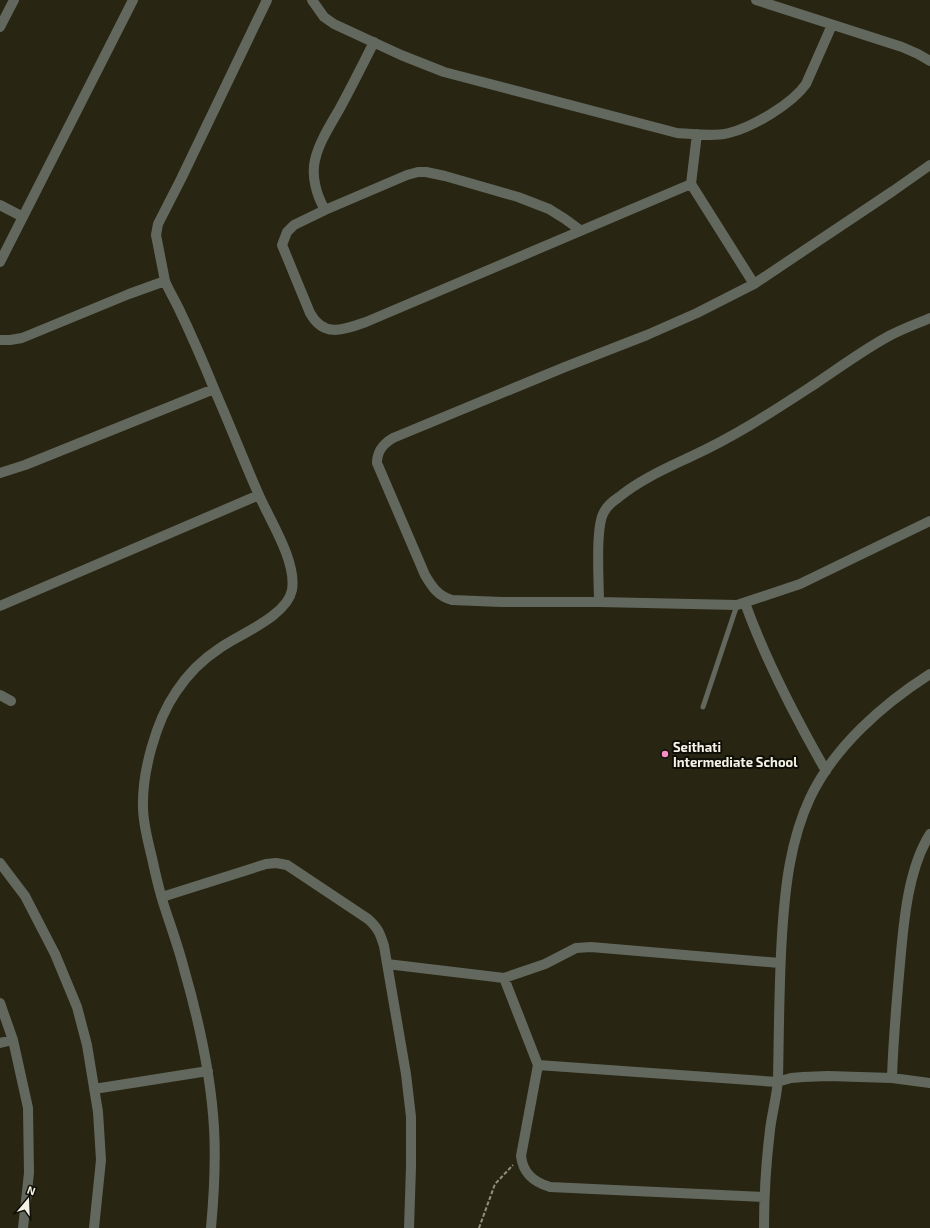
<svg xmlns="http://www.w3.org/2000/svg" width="930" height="1228" viewBox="0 0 930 1228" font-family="'Exo 2',sans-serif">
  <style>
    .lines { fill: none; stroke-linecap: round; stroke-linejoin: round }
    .path { stroke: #929080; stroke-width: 2; stroke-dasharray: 4 2; stroke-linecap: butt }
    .lane { stroke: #63685e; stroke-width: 5 }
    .street { stroke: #63685e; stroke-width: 10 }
    .poi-dot { fill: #fa8fc6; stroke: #100f07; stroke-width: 1.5 }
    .labels { text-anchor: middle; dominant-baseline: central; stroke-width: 4; stroke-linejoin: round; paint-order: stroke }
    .poi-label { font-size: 13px; font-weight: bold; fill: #f3f2e5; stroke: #100f07; text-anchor: start }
  </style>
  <rect width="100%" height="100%" fill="#282612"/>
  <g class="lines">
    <path class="path" d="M479,1228L495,1184L513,1165"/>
    <path class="lane" d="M703,707L737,605"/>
    <path class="street" d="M312,0L324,17L334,24L401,55L444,72L677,133C694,134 713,137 729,133C753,127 792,104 806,84L832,25
      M756,0L902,47L918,54L930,61
      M0,27L14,0
      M697,134L691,184L754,284
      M930,165L893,191L754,284L697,313L647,335L565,367L393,438C383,444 377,451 377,463L425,575C432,587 438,596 452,600L502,602H599L737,605L800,584L930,521
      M0,205L23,217
      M325,210C317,196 311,177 315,160C319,142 331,124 340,108C352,86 363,64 374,42
      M580,230L565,219L549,209L518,197L445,176L426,172H418L407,175L325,210L294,225L287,232L282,245L310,313C324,338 343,330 366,322L691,184
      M0,262L133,0
      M165,281L156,235L158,224L181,179L267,0
      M0,340H10L22,338L129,294L165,281C169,291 175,300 179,309C192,336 204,364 215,391C230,425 243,459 258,493C269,519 297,561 292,590C287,616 240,634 220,648C203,659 187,675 176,692C156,721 142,772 143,807C143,824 148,841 152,858C155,872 158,885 162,899C169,922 178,945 184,969C199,1021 211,1075 214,1128C216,1162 214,1195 211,1228
      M0,473L25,465L214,389
      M599,602C599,582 595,527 604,512C607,506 613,501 619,497C641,479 667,468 692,456C736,436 775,410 815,384C839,368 863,350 889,336C902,329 916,324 930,318
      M745,603C766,661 795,717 826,771
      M0,606L259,495
      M0,695L11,701
      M0,863L25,896L55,954L77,1007L87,1045L98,1112L101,1160L94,1228
      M162,897L266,864L276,863L287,865L368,919C378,928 380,933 384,946L406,1074L411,1117V1167L409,1228
      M387,964L504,978L545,964L576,948L591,947L780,963
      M504,978L538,1065L521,1156C523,1173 533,1182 550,1187L764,1197
      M0,1003L13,1040L28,1108L29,1173L23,1228
      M0,1043L13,1040
      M538,1065L777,1082L791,1078L803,1077L828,1076L892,1078L930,1083
      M892,1078C893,1044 896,1009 899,975C903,931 906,872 930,834
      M94,1089L208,1071
      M764,1228C764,1196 766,1163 770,1130C772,1113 777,1096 778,1079C779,1031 779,983 782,935C785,888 790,841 810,798C834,747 883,704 930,674"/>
  </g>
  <circle class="poi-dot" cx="665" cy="754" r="4"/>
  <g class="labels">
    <g class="poi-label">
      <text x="673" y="747">Seithati<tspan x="673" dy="15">Intermediate School</tspan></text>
    </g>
  </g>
  <g transform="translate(28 1200) rotate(19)" stroke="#100f07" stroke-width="3" paint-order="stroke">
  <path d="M0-3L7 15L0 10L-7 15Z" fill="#f3f2e5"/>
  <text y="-6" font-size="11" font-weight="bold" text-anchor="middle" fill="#f3f2e5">N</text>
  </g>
</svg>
